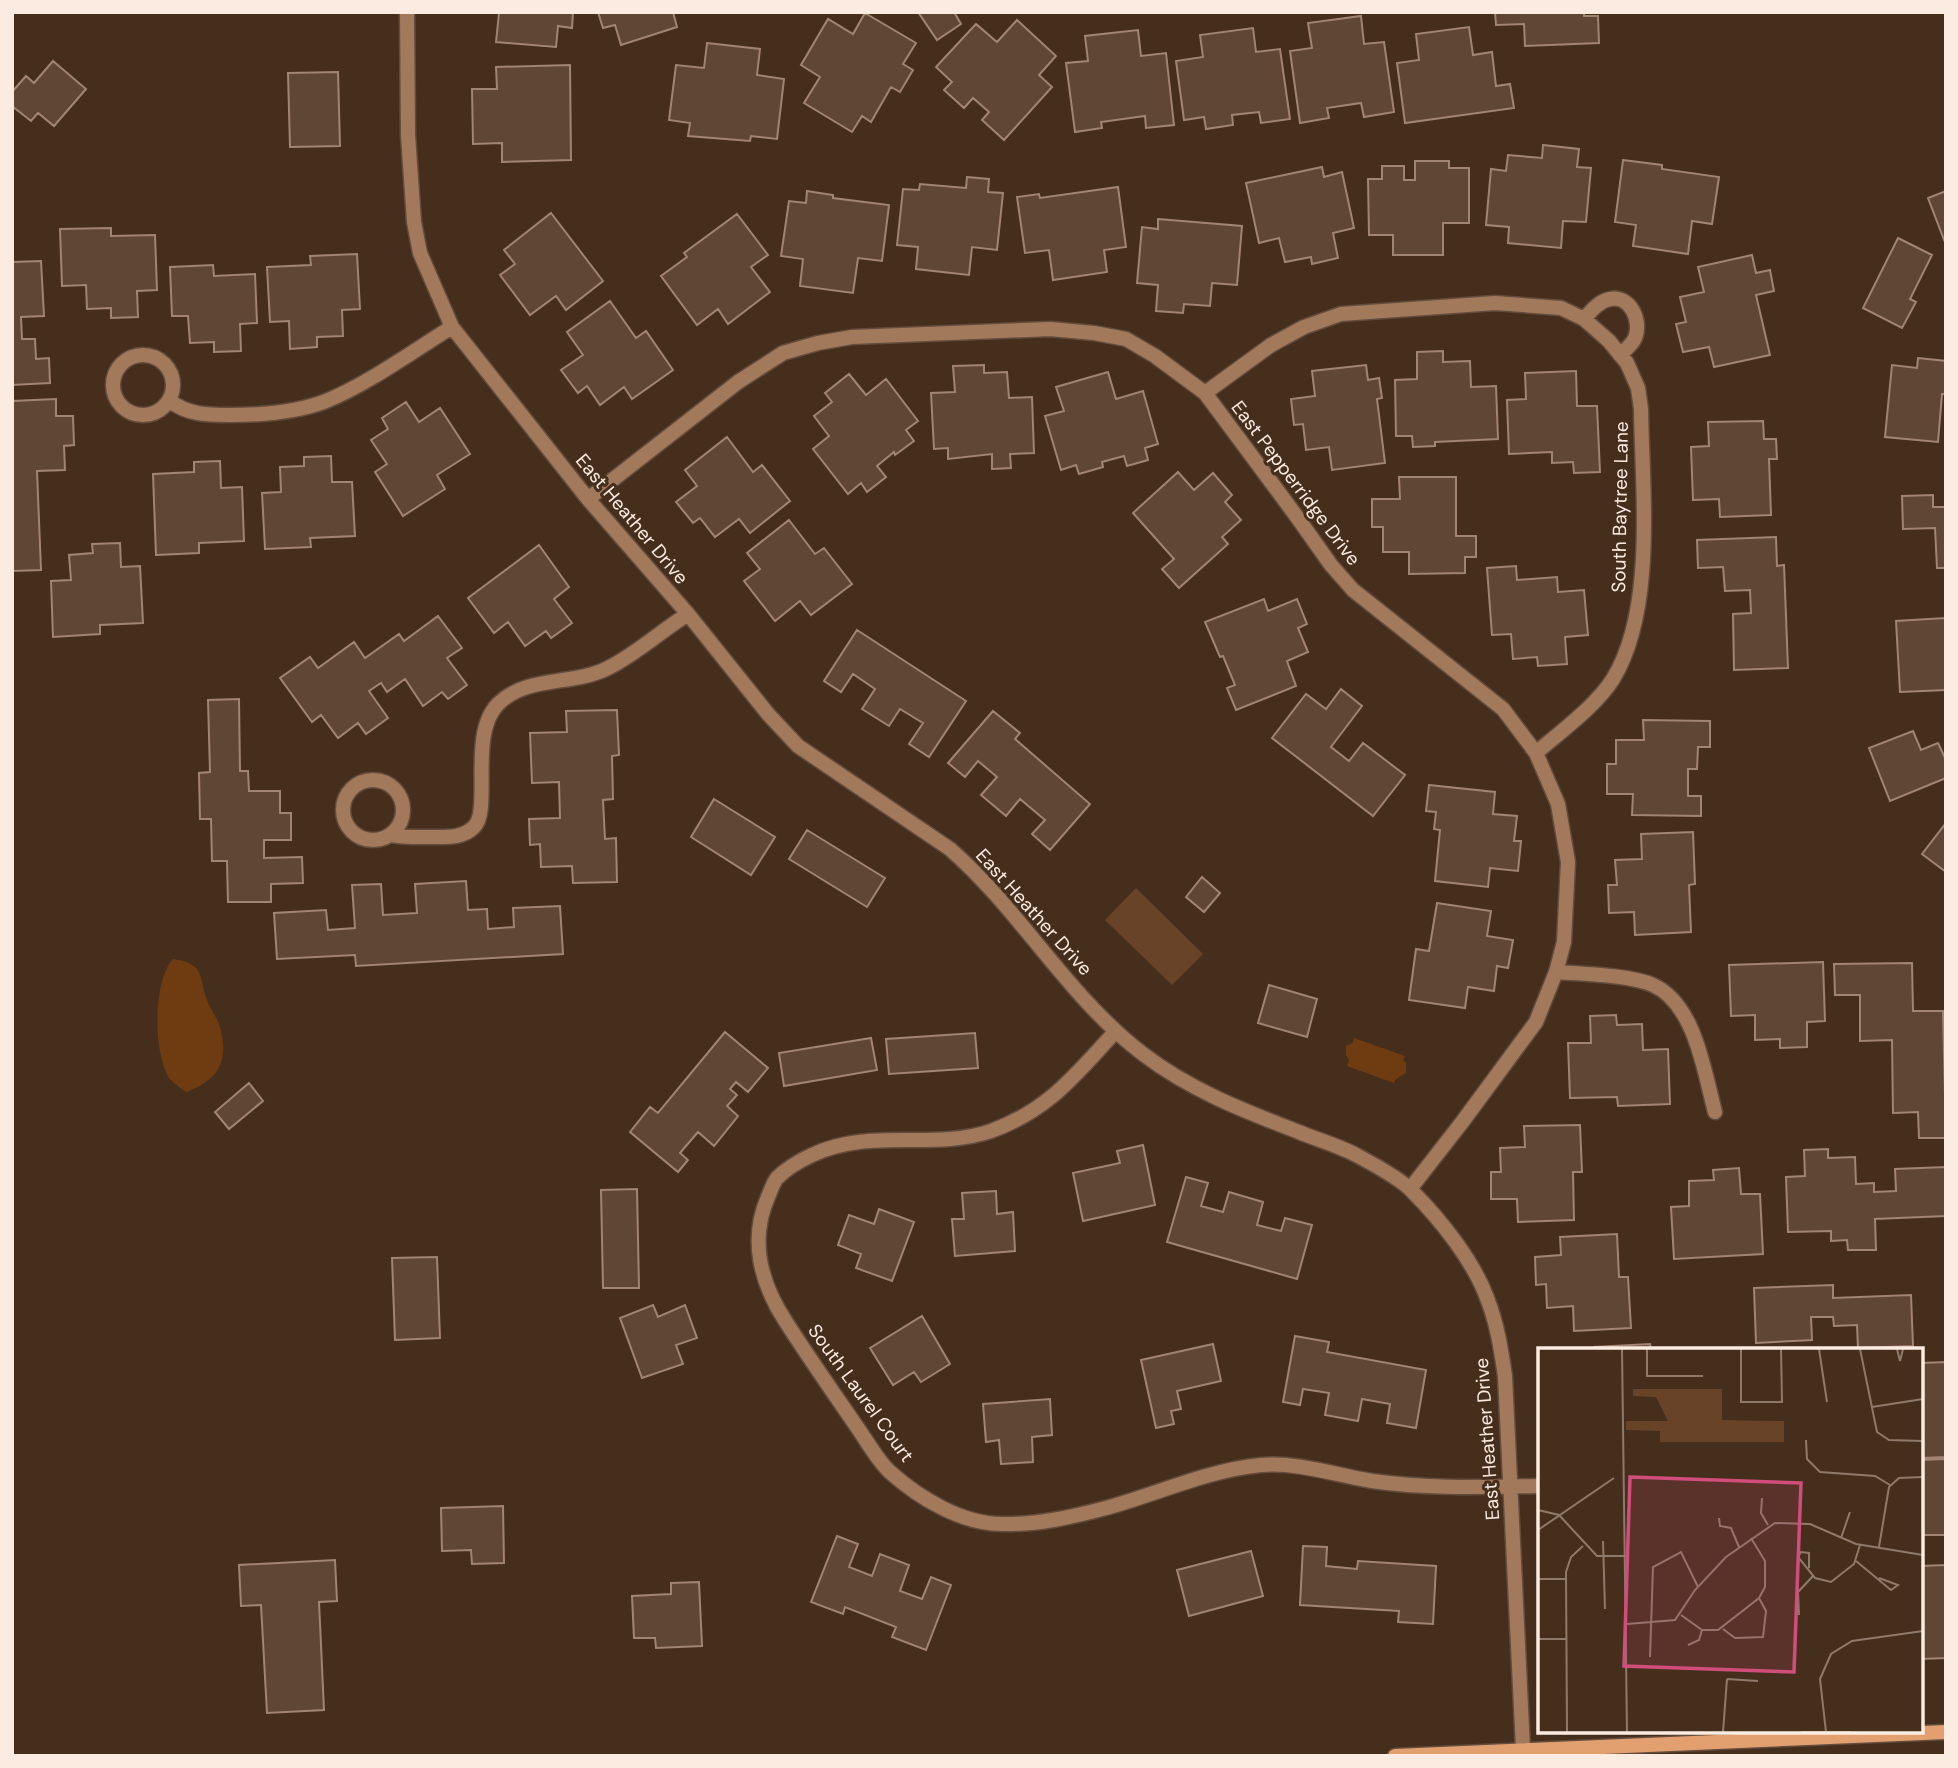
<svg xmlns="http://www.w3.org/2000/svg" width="1958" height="1768" viewBox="0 0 1958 1768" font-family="'DM Sans',sans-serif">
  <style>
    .green { fill: #694328 }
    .water { fill: #6f3c12 }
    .building { fill: #604634; stroke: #a18471; stroke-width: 2 }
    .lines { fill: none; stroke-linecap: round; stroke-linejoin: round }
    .street-casing { stroke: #634c3c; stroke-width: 17 }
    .secondary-casing { stroke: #634c3c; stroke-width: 17 }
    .street { stroke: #a3795c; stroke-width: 14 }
    .secondary { stroke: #e29f70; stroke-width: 14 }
    .labels { text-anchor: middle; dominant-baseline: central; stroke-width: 6; stroke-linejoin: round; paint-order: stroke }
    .street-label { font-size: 19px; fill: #fbebe1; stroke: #462e1d }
    .inset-road { fill: none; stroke: #8e7a6b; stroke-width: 2 }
    .view { fill: #d04d7c; fill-opacity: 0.15; stroke: #d04d7c; stroke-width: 3.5 }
    .inset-edge { fill: none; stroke: #fbebe1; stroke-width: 3.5 }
  </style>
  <rect width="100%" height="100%" fill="#462e1d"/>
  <path class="green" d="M1136,888L1203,954L1172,985L1105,920Z"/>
  <path class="water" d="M173,959C206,964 198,976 207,1000C210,1009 216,1016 219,1024C230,1059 220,1080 186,1092C181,1088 173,1083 169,1078C153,1052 153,981 173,959Z
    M1354,1038L1405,1056L1403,1060L1406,1063V1073L1396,1079L1394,1083L1347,1066L1349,1060L1346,1055V1046L1353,1043Z"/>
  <path class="building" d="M489,12H573L572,28L558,26L556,47L496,42L499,13Z
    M598,12H673L677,27L621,45L615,25L603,28Z
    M918,12H954L961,24L937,40Z
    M1495,12H1584V16H1598L1599,43L1525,46L1524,24L1496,25Z
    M865,13L916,43L903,64L913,70L900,92L891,87L871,122L862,116L852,132L804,103L820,77L801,65L828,19L853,34Z
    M1361,16L1364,44L1384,42L1394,112L1364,117L1361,103L1327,108L1329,118L1300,123L1290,51L1312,48L1308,23Z
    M1017,20L1056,56L1039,75L1052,87L1004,140L982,120L989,112L973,98L964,108L944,90L952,82L936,67L976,24L997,42Z
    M1469,27L1473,55L1492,52L1496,86L1510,84L1514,108L1405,123L1397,63L1419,60L1416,34Z
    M1253,28L1256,52L1280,49L1290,119L1261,123L1259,112L1232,115L1233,125L1206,129L1204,117L1184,120L1176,61L1203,57L1200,35Z
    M1138,30L1141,56L1166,53L1174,125L1146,128L1145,116L1101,122L1102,128L1075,132L1066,63L1088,61L1085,36Z
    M707,43L760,49L757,75L784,79L777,139L751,136L750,141L688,136L690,123L669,120L676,65L704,68Z
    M53,61L86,89L54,126L38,113L31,121L12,106V92L26,76L34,83Z
    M570,65L571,160L502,162V143L473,144L472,89H497L496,67Z
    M338,72L340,146L290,147L288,73Z
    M1543,145L1579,149L1577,167L1591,168L1586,222L1563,221L1561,248L1508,243L1509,227L1486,225L1491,169L1506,171L1508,155L1542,158Z
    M1623,160L1662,165V169L1719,177L1712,224L1692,221L1688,254L1633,246L1636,225L1615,222Z
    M1415,161H1449V168H1469V223H1443V255H1393V235H1369L1368,179H1382V166H1404V180H1415Z
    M1322,167L1324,177L1342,172L1354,228L1333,233L1338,258L1312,264L1311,257L1285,262L1279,238L1259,243L1246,183Z
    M967,177L989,179L988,192L1003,193L997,250L972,247L969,275L916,269L918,247L897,245L903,189L919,190L920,184L966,188Z
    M1118,187L1126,247L1104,250L1107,272L1053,280L1049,250L1025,253L1017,197L1039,194L1040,198Z
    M807,191L833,195V198L889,205L882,261L858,258L853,293L800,286L803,259L781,256L789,201L806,203Z
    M1946,191V245L1928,198Z
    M551,213L603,281L566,310L556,296L530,315L500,275L515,264L504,250Z
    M737,214L768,255L751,267L770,292L728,324L718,309L697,325L661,276L687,257L684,253Z
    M1158,219L1242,226L1237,285L1212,283L1210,306L1184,304L1183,313L1156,311L1158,285L1137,283L1142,227L1158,229Z
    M111,228V236L155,235L157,290L137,291L138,317L111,318V308L87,309L86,285L62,286L60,229Z
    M1898,238L1932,255L1910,299L1916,302L1902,328L1863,308Z
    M357,254L360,309L342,310L343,336L317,337V347L290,349L289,321L270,322L267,267L311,265L310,256Z
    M1752,255L1756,273L1770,270L1774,291L1756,295L1770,355L1714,367L1709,347L1683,352L1676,324L1686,322L1680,297L1704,292L1698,267Z
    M41,261L44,316L21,317L22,339H35L36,359L49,358L50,383L12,385V262Z
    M213,265L214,276L255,274L257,323L240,324L241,351L214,352V342L190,343L188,316H172L170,267Z
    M610,301L636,338L646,331L673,370L632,399L624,387L600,405L587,386L578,393L561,370L583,355L567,332Z
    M1443,351V362L1470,361L1471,387L1496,386L1498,439L1435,442V446L1413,447L1412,436H1396L1395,380L1417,379V352Z
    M1918,358L1946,361V394H1942L1938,442L1885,437L1892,365L1917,368Z
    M984,365V373L1007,372L1009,398L1032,397L1034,453L1010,454L1011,468L992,469V454L948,459V448L934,449L931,393L955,392L953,366Z
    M1366,365L1368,380L1379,378L1382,398L1377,399L1385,463L1332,470L1329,447L1306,450L1303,424L1294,425L1291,399L1315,396L1312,371Z
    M1576,371L1577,406H1597L1600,472L1574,473L1573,462L1552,463V452L1509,454L1507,400L1526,399L1525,373Z
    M1108,372L1116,399L1143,391L1158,444L1145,448L1148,460L1127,466L1124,456L1102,462L1103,467L1079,474L1076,465L1061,470L1045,416L1064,411L1056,387Z
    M849,374L866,395L886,379L918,421L906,430L914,441L895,455L894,452L877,466L886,477L867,492L861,483L848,494L813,449L829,436L814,416L832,402L825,393Z
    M56,399V416H73L74,445L64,446L65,470L37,471L41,570L12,571V401Z
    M406,402L419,422L440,408L470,454L437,475L445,489L403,516L375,472L387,464L371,440L388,429L382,418Z
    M1763,421L1764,439H1776L1777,459H1769L1771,515L1720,517L1719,499L1693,500L1691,447L1709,446L1708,422Z
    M727,437L753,472L762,465L790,501L750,533L739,519L715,537L700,518L693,523L676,502L697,486L685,470Z
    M331,456L332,482H352L355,536L310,538L311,547L265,549L262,493L281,492L280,467L304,466V457Z
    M220,461L221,488L242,487L244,541L199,543V553L156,555L153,474L194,472V462Z
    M1178,472L1194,490L1213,473L1232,495L1225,502L1241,520L1222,537L1228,544L1179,588L1162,569L1174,559L1133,513Z
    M1399,477H1456V536H1476V557H1465V573L1409,574V552H1383V527H1372V499H1400Z
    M1933,495V507H1946V568H1937L1935,528L1903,529L1902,496Z
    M789,520L815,554L824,548L852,584L811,615L800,601L775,621L744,581L760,569L747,553Z
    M1776,537L1777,566L1784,565L1788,668L1734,670L1733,614L1751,613L1750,590L1725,591L1723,567L1698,568L1697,540Z
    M120,543L121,567L140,566L143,623L100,625V634L53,637L51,581L71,580L69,555L93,553L92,544Z
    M539,545L569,587L554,599L572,623L551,638L546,631L525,646L508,622L494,633L468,598Z
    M1516,566L1517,580L1557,577L1558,592L1584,590L1588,635L1565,637L1567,664L1538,666L1537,657L1513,659L1511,634L1492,635L1487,568Z
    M1264,599L1268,611L1297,599L1307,624L1298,628L1308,652L1287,661L1296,686L1236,710L1227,688L1235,685L1223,656L1220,657L1205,622Z
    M438,616L462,648L447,658L467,685L448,699L442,692L423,706L405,679L387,692L381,683L369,691L388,718L366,734L358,723L338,738L321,715L312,722L280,678L310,657L318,668L354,642L365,658L399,634L404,641Z
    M1945,618L1946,690L1900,692L1896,621Z
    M857,630L966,701L929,757L909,744L923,723L900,709L889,726L862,709L875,689L853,674L841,692L824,681Z
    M1341,689L1362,706L1331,747L1349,761L1363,743L1405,775L1373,816L1272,738L1306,694L1326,709Z
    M239,699L240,771H248L249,791H280V813H291V840H264V858L302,857L303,883L271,884V902H228L227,861H212L211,819H200L199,773L210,772L208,700Z
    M617,710L619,755L612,756L613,799L603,800L605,839L616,838L617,882L573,883L572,866L541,867L540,844L530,845L529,819L560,818L559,782L532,783L530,733L567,732L566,711Z
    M993,711L1020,733L1015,739L1090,804L1050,850L1032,834L1045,820L1020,799L1006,816L981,795L997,777L978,761L965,777L948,763Z
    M1643,720L1710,721V747H1698L1697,769H1688V796H1701V816L1632,815L1633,794H1607V764H1616V740H1644Z
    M1913,731L1921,750L1938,743L1946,760V778L1890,801L1869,748Z
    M1429,785L1495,792L1493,814L1517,816L1514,841H1521L1518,871L1490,868L1488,887L1435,881L1440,830L1434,829L1436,812L1426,811Z
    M714,799L775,837L751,875L691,837Z
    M1946,823V872L1922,854Z
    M807,830L885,878L867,907L789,859Z
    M1693,832L1695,884L1689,885L1691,932L1635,935L1634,912L1609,913L1608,885H1617L1615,860L1642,859L1641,834Z
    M1202,877L1220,893L1204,912L1186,897Z
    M466,881L468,910L487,909L488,929L514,927L513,908L560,906L563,954L356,966L355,955L277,959L274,913L326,910L328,930L355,928L352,885L381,884L383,915L417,913L415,884Z
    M1437,903L1491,911L1487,936L1513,940L1508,968L1497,966L1494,991L1468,987L1465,1008L1409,1000L1416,949L1429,951Z
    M1823,962L1825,1021L1807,1022V1047L1780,1048V1039L1755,1040V1015L1731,1016L1729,965Z
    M1912,963L1913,1011H1943L1946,1138H1919L1918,1112L1893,1113L1892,1040L1860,1041V995H1835L1834,964Z
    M1269,985L1317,999L1307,1037L1258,1023Z
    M1616,1015L1617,1025L1642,1024L1643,1050L1668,1049L1670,1104L1618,1106L1617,1097L1570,1098L1568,1043H1591L1590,1016Z
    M725,1032L768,1068L748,1092L736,1082L730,1089L737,1095L727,1106L738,1116L714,1146L698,1132L680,1153L688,1160L678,1172L630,1132L650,1107L658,1113Z
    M975,1033L978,1068L889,1074L886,1039Z
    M871,1038L877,1070L784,1086L779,1053Z
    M249,1083L263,1101L229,1129L215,1112Z
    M1580,1125L1582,1172H1573L1574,1220L1518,1222L1517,1199H1491V1172H1501L1500,1148L1525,1147L1524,1126Z
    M1143,1145L1155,1205L1083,1221L1073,1173L1120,1163L1117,1151Z
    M1828,1149V1158L1855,1157L1856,1184L1874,1183V1192L1896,1191L1895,1169L1946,1167V1216L1875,1219L1876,1250H1848L1847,1240L1831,1241V1231L1788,1232L1786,1177L1805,1176L1804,1150Z
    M1739,1168L1741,1194H1760L1763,1254L1674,1259L1671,1207L1689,1206V1181L1714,1180L1713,1170Z
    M1186,1177L1208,1183L1201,1206L1223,1212L1229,1192L1263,1202L1257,1225L1281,1231L1285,1218L1312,1225L1297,1279L1167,1242Z
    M637,1189L639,1288H603L601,1190Z
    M996,1191L997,1214L1013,1212L1015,1251L955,1256L952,1219H964L962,1193Z
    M879,1209L914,1222L892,1281L856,1268L861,1254L838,1245L849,1215L874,1224Z
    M1617,1234L1619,1277H1628L1631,1328L1574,1331L1573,1306L1547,1308L1546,1284L1536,1285L1535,1257L1561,1255L1560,1237Z
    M437,1257L440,1338L395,1340L392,1258Z
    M1833,1285V1298L1911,1295L1913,1346L1858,1348L1857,1325L1834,1326L1833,1317H1811L1812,1340L1756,1343L1754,1288Z
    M653,1305L658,1317L685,1305L697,1338L676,1345L683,1364L642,1378L620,1318Z
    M922,1316L950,1364L921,1382L914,1372L893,1385L870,1348Z
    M1295,1336L1329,1342L1327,1352L1426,1370L1416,1428L1387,1423L1390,1404L1362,1399L1358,1421L1325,1415L1329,1393L1303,1389L1300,1405L1283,1402Z
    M1213,1344L1221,1381L1177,1391L1181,1409L1171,1411L1174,1424L1156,1428L1141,1360Z
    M1650,1344L1651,1350H1594V1347Z
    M1946,1362V1457L1921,1458V1363Z
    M1050,1399L1052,1435L1032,1437L1033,1462L1001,1464L999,1440L986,1442L983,1404Z
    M1946,1459V1535H1921V1460Z
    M503,1506L504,1563L472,1564L471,1550L442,1551L441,1508Z
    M837,1536L858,1544L849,1567L872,1576L880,1554L909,1565L900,1591L922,1599L931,1577L951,1585L926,1650L892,1637L896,1627L845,1607L843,1614L811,1602Z
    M1303,1546L1327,1547L1326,1566L1357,1569L1358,1561L1436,1566L1433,1624L1398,1622L1399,1611L1300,1605Z
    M1251,1551L1263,1596L1189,1616L1177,1570Z
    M335,1560L337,1601L319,1602L324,1710L267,1713L261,1605L241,1606L239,1565Z
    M1946,1565V1658L1921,1659V1566Z
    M699,1582L702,1646L656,1648L655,1638H634L632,1596L671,1594V1583Z"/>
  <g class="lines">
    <g class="street-casing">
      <path id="street" d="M407,12L408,135L414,222L420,253L452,327L588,499L688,614L768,714L798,746L950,849C1021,911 1068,997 1143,1054C1190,1090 1244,1111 1299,1132C1318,1140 1340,1146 1358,1156C1373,1164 1399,1178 1411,1190C1440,1219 1473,1260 1487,1298C1497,1323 1501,1349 1505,1376L1523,1749
        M1584,319C1591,311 1599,301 1610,299C1631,295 1642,322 1635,338C1632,345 1625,350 1620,355
        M113 385a30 30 0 1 1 60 0a30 30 0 1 1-60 0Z
        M1205,393L1271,345L1304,327L1341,314L1495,303L1561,308L1584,319L1609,341L1627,363L1638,388L1641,409C1642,488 1656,609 1613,679C1596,706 1560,732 1536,753
        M169,400C187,415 208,415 230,415C261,415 298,412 326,401C368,384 413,351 452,327
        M588,499L738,382L783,353L818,343L852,337L1050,329L1094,333L1126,339L1155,356L1205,393L1297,517L1331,565L1353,590L1503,709L1536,753L1558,804L1568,862L1564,942L1556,972L1536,1022L1463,1121L1410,1189
        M343 810a30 30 0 1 1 60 0a30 30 0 1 1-60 0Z
        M391,835C405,838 419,837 434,837C448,837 463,838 474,827C492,810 468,734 498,704C527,675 573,686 608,668C636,654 661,631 688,614
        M1556,972C1582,974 1631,975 1653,985C1695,1004 1704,1071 1715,1112
        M1115,1032C1075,1075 1049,1110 991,1131C933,1151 871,1127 812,1155C799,1161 787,1168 777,1178C773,1183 771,1190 768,1197C749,1240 761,1284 786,1322C809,1358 833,1392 857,1427C867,1441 877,1460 890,1472C919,1498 962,1524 1002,1524C1037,1525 1072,1517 1106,1508C1157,1494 1208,1470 1261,1465C1299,1462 1335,1475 1372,1481C1428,1489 1483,1487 1540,1486"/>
    </g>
    <g class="secondary-casing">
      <path id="secondary" d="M1395,1756L1946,1732"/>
    </g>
    <use href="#street" class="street"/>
    <use href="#secondary" class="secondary"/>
  </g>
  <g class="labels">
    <g class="street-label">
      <text transform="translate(1296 483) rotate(53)">East Pepperridge Drive</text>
      <text transform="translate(1620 507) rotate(-89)">South Baytree Lane</text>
      <text transform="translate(632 519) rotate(50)">East Heather Drive</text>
      <text transform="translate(1034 912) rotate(48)">East Heather Drive</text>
      <text transform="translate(861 1393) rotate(54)">South Laurel Court</text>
      <text transform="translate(1487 1439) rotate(-94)">East Heather Drive</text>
    </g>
  </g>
  <g transform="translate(1538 1348)">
    <rect width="385" height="385" fill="#462e1d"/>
    <path d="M95,41H184V72L246,73V94H122V83L88,82V73H130L118,49L95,48Z" fill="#694328"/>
    <path class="inset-road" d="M84,1L89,384M109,1V28H165M203,1V54H244L243,1M281,1L289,54M322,1L339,84L351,92L385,93M359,1L362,13L365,1M334,59L385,51M268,92L269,111L282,124L337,128L352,137M224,150L223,165L230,177M0,162L21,167L59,208H88M181,170L182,178L193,180L201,199M0,182L76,130M303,190L312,164M65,193L67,261M341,199L351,139L361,130L385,129M318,213L353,242L360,237L341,230M271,220V205L263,204L260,209L277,230L293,234L316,216L322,197M0,231H28M143,267L164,282H180L221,250L227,239V213L213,190M261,267L260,244L275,228M89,276L137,272L157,242L188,209L237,175L272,176L318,196L385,207M185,281L197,290L225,289L228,263L221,250M1,291H29M150,297L161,292L164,282M112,309L115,219L143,204L160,239M189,331L220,333M29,384L28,224L33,209L45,198M185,384L189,331M263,384H313M288,384L282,331L293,306L314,293L385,283"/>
    <path class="view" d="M92,129L263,135L256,324L86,318Z"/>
    <rect width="385" height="385" class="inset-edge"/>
  </g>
  <rect width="1958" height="1768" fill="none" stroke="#fbebe1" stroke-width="28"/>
</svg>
